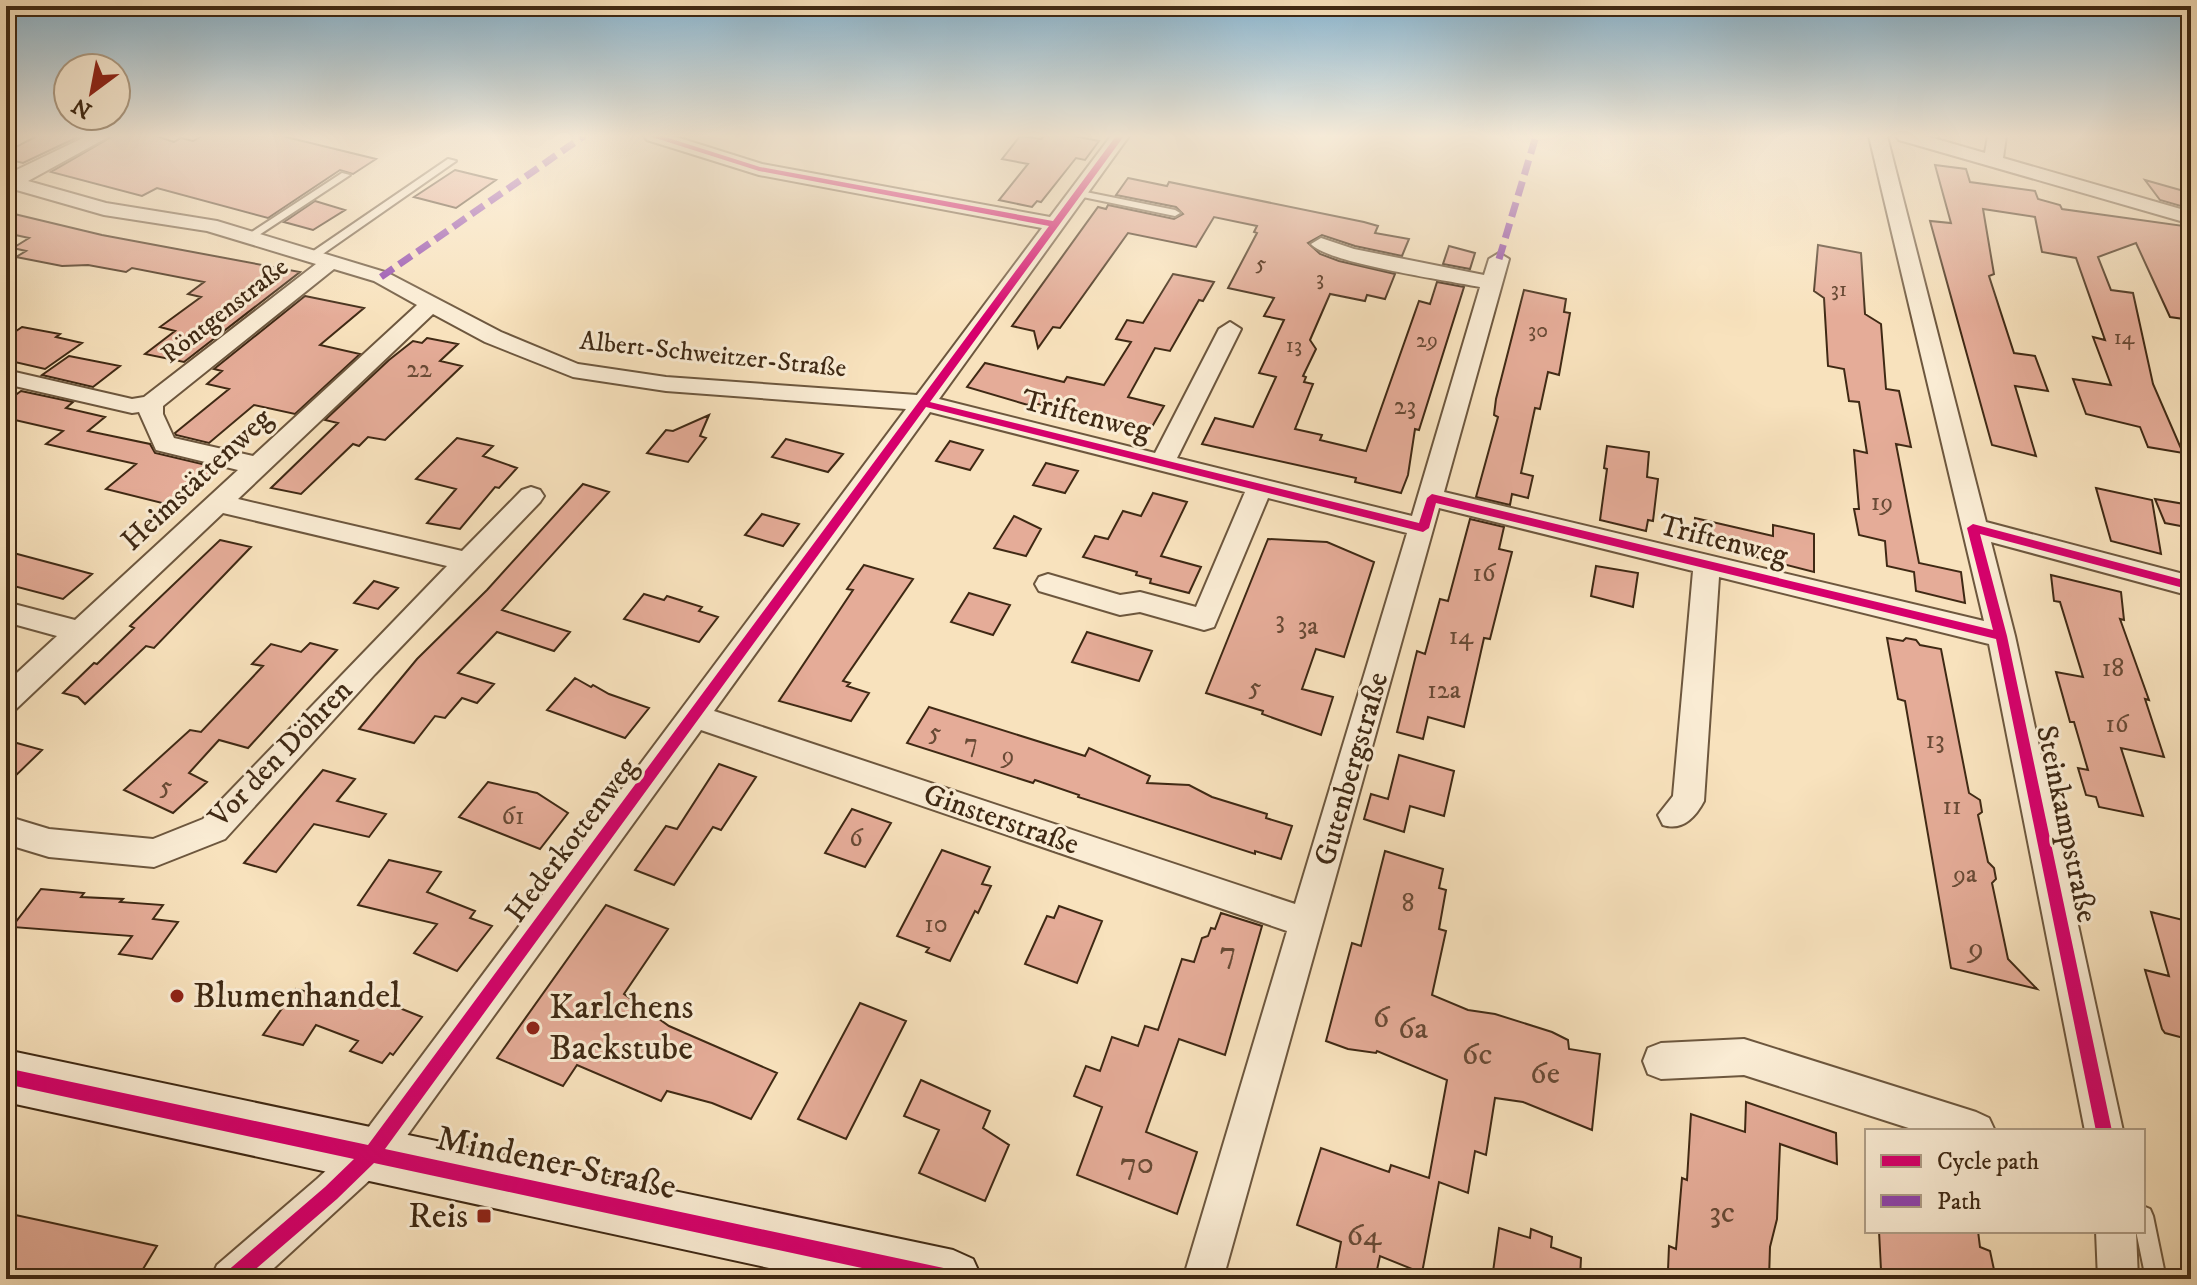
<svg xmlns="http://www.w3.org/2000/svg" width="2197" height="1285" viewBox="0 0 2197 1285" font-family="'IM FELL DW Pica',serif">
  <style>
    .building { fill: #e5ac98; stroke: #3f2914; stroke-width: 2 }
    .lines { fill: none; stroke-linecap: round; stroke-linejoin: round }
    .lane-casing { stroke: #6d573e; stroke-width: 4 }
    .street-casing { stroke: #6d573e; stroke-width: 4 }
    .secondary-casing { stroke: #3f2914; stroke-width: 4 }
    .lane { fill: #faecd4; fill-rule: evenodd }
    .street { fill: #faecd4; fill-rule: evenodd }
    .secondary { fill: #faecd4; fill-rule: evenodd }
    .quiet { stroke: #8e44ad; stroke-width: 7; stroke-dasharray: 15 7; stroke-linecap: butt }
    .cycleway-casing { stroke: #faecd4; stroke-width: 5 }
    .cycleway { fill: #d6006c; fill-rule: evenodd }
    .poi-dot { fill: #8f2418; stroke: #faecd4; stroke-width: 3 }
    .labels { text-anchor: middle; dominant-baseline: central; stroke-width: 6; stroke-linejoin: round; paint-order: stroke }
    .far-number-label { font-size: 22px; fill: #684a35 }
    .far-street-label { font-size: 26px; fill: #3f2914; stroke: #faecd4 }
    .number-label { font-size: 26px; fill: #684a35 }
    .street-label { font-size: 30px; fill: #3f2914; stroke: #faecd4 }
    .near-number-label { font-size: 32px; fill: #684a35 }
    .near-poi-label { font-size: 36px; fill: #3f2914; stroke: #faecd4; text-anchor: start }
    .near-street-label { font-size: 36px; fill: #3f2914; stroke: #faecd4 }
  </style>
  <rect width="100%" height="100%" fill="#f8e2bd"/>
  <filter id="stains"><feTurbulence type="fractalNoise" baseFrequency=".0025" numOctaves="4"/><feColorMatrix values="0 0 0 0 .2 0 0 0 0 .09 0 0 0 0 .02 0 0 0 .5 -.17"/></filter>
  <radialGradient id="worn" r=".72"><stop offset=".6" stop-color="#630" stop-opacity="0"/><stop offset="1" stop-color="#630" stop-opacity=".3"/></radialGradient>
  <path class="building" d="M37,136H80L23,163L6,159V152Z
    M113,136H156L174,142L181,138L193,141L202,136H282L376,159L353,174L340,170L268,218L157,188L142,196L51,172Z
    M1020,136L1041,139L1044,136H1074L1099,141L1085,160L1076,158L1041,202L1037,201L1032,207L999,200L1028,164L1002,159Z
    M1935,165L1966,169L1970,182L2035,191L2038,199L2060,205L2062,209L2191,227V320L2170,317L2136,243L2098,257L2111,290L2133,293L2153,384L2183,453L2148,447L2140,427L2086,414L2073,379L2111,385L2093,337L2105,340L2076,258L2042,252L2035,217L1983,209L1994,274L1989,276L2014,353L2035,356L2048,391L2015,386L2036,456L1992,445L1930,221L1951,223Z
    M455,170L496,180L456,208L414,197Z
    M1128,178L1167,186L1169,182L1364,222L1378,226L1375,233L1409,239L1402,256L1355,246L1322,235L1308,243L1320,254L1339,261L1395,274L1385,299L1367,295L1365,301L1330,294L1310,340L1316,349L1303,376L1306,377L1304,382L1313,384L1295,429L1322,435L1320,440L1366,451L1419,301L1430,304L1437,282L1464,287L1419,430L1415,429L1408,475L1401,493L1355,482L1356,478L1202,444L1215,418L1253,427L1276,377L1259,373L1284,320L1264,316L1274,298L1228,288L1257,233L1254,232L1257,226L1214,217L1196,247L1128,233L1060,328L1053,327L1038,348L1034,331L1012,326L1098,207L1106,209L1108,205L1174,219L1183,214L1176,207L1116,195Z
    M2145,180L2191,193V209L2160,200Z
    M315,201L345,210L313,230L284,222Z
    M6,212L102,235L300,272L184,362L145,354L175,331L160,327L201,297L188,294L204,282L132,268L126,272L88,265L62,266L16,257L26,251L13,248L29,238L6,233Z
    M1818,245L1861,253L1865,314L1881,324L1886,389L1899,391L1911,447L1896,444L1919,563L1961,572L1965,603L1916,591L1914,572L1887,566L1885,541L1859,535L1854,509H1859L1854,450L1867,453L1859,402L1849,401L1844,369L1828,366L1824,298L1814,291Z
    M1449,246L1475,253L1470,269L1443,264Z
    M1173,274L1214,282L1203,301L1199,300L1170,351L1155,348L1128,397L1164,406L1149,432L1030,402L1028,405L967,387L985,363L1064,382L1067,377L1104,385L1131,342L1116,339L1127,320L1143,323Z
    M1524,290L1566,299L1564,312L1570,313L1559,375L1548,372L1540,409L1535,408L1521,473L1533,476L1528,498L1512,494L1510,505L1476,497L1498,417L1494,415L1496,399Z
    M305,296L364,308L320,345L360,354L295,414L254,405L209,443L176,435L175,433L229,389L207,384L222,371L214,369Z
    M22,327L60,334L56,337L82,343L45,369L6,360V338Z
    M427,338L458,344L440,361L462,366L385,440L368,437L359,446L353,444L301,494L271,488L338,423L325,420L389,360L413,341L422,343Z
    M69,356L120,366L93,387L42,375Z
    M21,391L73,402L66,408L105,417L88,431L150,444L155,453L219,468L174,506L106,489L136,464L46,444L63,431L6,418V402Z
    M709,415L700,436L706,438L688,462L647,453L666,430L673,431Z
    M457,438L493,446L483,456L517,468L499,488L495,487L460,529L427,523L456,489L416,479Z
    M786,439L843,454L828,472L772,457Z
    M950,441L983,450L970,470L936,461Z
    M1607,446L1649,452L1647,477L1658,479L1653,521L1648,520L1646,531L1600,520L1607,469L1604,468Z
    M1046,463L1078,471L1065,493L1033,485Z
    M583,484L609,492L502,610L570,632L554,651L497,632L458,673L494,684L477,703L462,698L445,718L435,716L414,743L359,729L417,659L487,590Z
    M2096,488L2152,500L2161,554L2111,541Z
    M1153,493L1187,502L1161,556L1201,567L1189,593L1150,583L1151,579L1136,575L1137,572L1083,557L1095,536L1108,539L1123,511L1141,516Z
    M2155,499L2184,504L2191,528L2165,523Z
    M762,514L799,524L783,546L745,535Z
    M1014,516L1041,529L1026,556L994,548Z
    M1695,518L1773,536V525L1814,534V572L1693,541Z
    M1470,519L1504,527L1499,549L1512,552L1490,639L1484,638L1464,727L1428,717L1423,739L1397,732L1417,651L1425,654L1440,599L1448,601Z
    M1268,539L1327,542L1374,562L1344,657L1316,649L1302,689L1333,697L1321,735L1262,714L1263,711L1206,693Z
    M220,540L251,547L154,648L146,646L85,704L78,697L63,693L94,663L97,664L134,628L130,626Z
    M6,551L66,567L92,574L63,599L6,584Z
    M864,565L913,579L843,681L850,683L847,686L869,693L851,721L779,701L853,590L847,589Z
    M1596,566L1638,573L1633,607L1591,596Z
    M2051,575L2121,592L2124,620L2120,619L2149,700L2145,699L2164,757L2121,748L2143,816L2099,807L2096,797L2086,795L2078,768L2088,770L2074,722H2070L2056,672L2083,677L2060,602L2054,601Z
    M374,581L398,588L378,609L354,603Z
    M969,593L1010,605L993,635L951,622Z
    M644,594L664,600L667,596L702,607L699,611L718,617L699,642L624,619Z
    M1087,632L1152,651L1139,681L1072,662Z
    M1887,638L1903,641L1906,638L1916,640L1920,645L1941,649L1969,793L1980,800L1982,812L1978,815L1988,862L1994,868L1996,879L1992,883L2008,959L2037,989L1951,968L1905,701L1898,699Z
    M310,643L337,650L248,748L219,740L189,773L207,782L173,813L124,790L190,730L201,732L263,666L252,664L271,644L301,652Z
    M575,678L591,687L593,685L609,694L649,708L625,738L547,710Z
    M929,707L1085,756L1089,748L1150,776L1147,783L1189,785L1212,797L1267,814L1266,818L1292,826L1281,859L1255,851V854L1078,797L1079,795L1035,780L1033,783L907,743Z
    M6,740L42,750L6,785Z
    M1399,755L1454,771L1444,816L1410,806L1404,832L1364,819L1371,794L1388,799Z
    M719,764L756,777L721,830L713,827L674,885L635,870L666,826L677,829Z
    M323,770L355,779L337,801L386,814L369,837L314,824L276,872L244,863Z
    M488,782L537,793L568,813L540,849L459,817Z
    M852,809L891,823L865,867L825,853Z
    M942,850L990,867L982,884L991,886L978,913L975,911L950,961L926,952L929,948L897,936Z
    M1385,851L1443,869L1439,888L1446,890L1439,929L1446,931L1432,995L1468,1010L1495,1014L1552,1032L1568,1040L1569,1049L1600,1054L1592,1130L1523,1102L1495,1098L1486,1155L1475,1151L1468,1193L1439,1182L1422,1273L1380,1256L1375,1279H1334L1341,1242L1297,1225L1321,1148L1389,1172L1391,1165L1429,1178L1447,1080L1377,1051L1376,1053L1348,1049L1326,1041L1352,943L1361,946Z
    M389,860L441,872L427,892L475,911L470,918L492,926L457,971L414,953L437,924L358,905Z
    M41,889L84,893L81,897L123,899L120,902L163,905L153,919L178,922L152,959L119,954L132,936L12,927Z
    M606,905L668,929L624,994L669,1026L777,1073L751,1119L712,1103L667,1091L661,1101L577,1065L563,1086L497,1058Z
    M1059,906L1102,921L1077,983L1025,964L1047,916L1054,918Z
    M2151,912L2191,922V1040L2165,1033L2162,1029L2145,970L2169,976Z
    M1221,913L1262,926L1225,1055L1179,1039L1146,1132L1197,1152L1177,1214L1077,1175L1102,1107L1074,1096L1086,1066L1100,1071L1112,1037L1138,1046L1145,1026L1158,1030L1182,959L1194,962L1202,938L1208,936L1211,928L1215,929Z
    M296,989L365,1006L372,997L422,1017L393,1055L390,1053L382,1063L350,1051L358,1041L316,1025L303,1045L263,1035Z
    M860,1003L906,1021L846,1139L798,1119Z
    M921,1080L990,1111L983,1128L1009,1145L985,1201L919,1173L939,1130L904,1116Z
    M1746,1102L1836,1133L1837,1164L1780,1144L1777,1219L1770,1247L1769,1279H1673V1272L1668,1270L1669,1246L1676,1249L1682,1178L1687,1180L1691,1114L1745,1132Z
    M6,1213L48,1222L157,1246L137,1279H6Z
    M1499,1228L1530,1238L1531,1229L1552,1237L1551,1247L1581,1258L1580,1279H1492Z
    M1879,1231H1978L1980,1247L1990,1251L1996,1279H1887V1272L1881,1270Z"/>
  <g class="lines">
    <g class="lane-casing">
      <path id="lane" d="M448,159L456,161L317,258H309V254Z
        M342,173L350,175L253,239L244,237Z
        M1076,190L1175,210L1180,213L1175,216L1073,195V191Z
        M2143,1206L2150,1209L2153,1216L2166,1279H2146L2136,1231H2143Z"/>
    </g>
    <g class="street-casing">
      <path id="street" d="M87,136H110L28,181L106,203L217,221L388,273L501,332L578,364L666,377L917,395L1042,228L759,175L647,140L644,136H673L762,164L1050,217L1111,136H1129L939,399L1155,453L1219,329L1230,322L1241,329L1177,458L1412,516L1480,287C1450,281 1327,263 1311,244L1321,238L1354,249L1484,275L1489,259L1499,253L1509,259L1444,492L1984,621L1869,136H1887L1986,522L2191,576V596L1991,542L2015,636L2123,1131H2085L1989,644L1719,577L1704,801C1695,818 1682,831 1663,825L1658,815L1673,796L1693,571L1439,508L1223,1279H1183L1287,931L701,730L385,1166L262,1279H211L217,1265L317,1179L359,1140L906,409L666,391L573,377L485,342L433,314L238,499L462,551L522,490L531,487L540,490L544,496L540,502L375,674L225,839L154,867L49,857L6,844V816L49,829L153,839L203,819L447,566L223,513L16,709L6,713V683L57,636L6,622V602L75,620L238,470L156,450L139,412L132,413L6,384V370L132,399L144,397L316,264L207,231L104,215L6,187V175ZM334,269L374,281L417,305L253,456L174,438L163,414V406ZM930,412L1245,492L1196,607L1140,592L1120,595L1048,574L1039,577L1035,584L1039,591L1120,615L1140,612L1204,630L1214,627L1268,498L1407,533L1295,904L714,711Z
        M1896,136H1926L1985,153L1988,136H2006L2003,158L2191,212V224L1899,140Z
        M1744,1039L1976,1112L1989,1118L1995,1131H1918L1744,1075L1661,1079L1648,1074L1643,1061L1648,1048L1661,1043Z
        M2096,1231H2136L2138,1279H2098Z"/>
    </g>
    <g class="secondary-casing">
      <path id="secondary" d="M6,1050L953,1250L973,1259L982,1279H820L6,1102Z"/>
    </g>
    <use href="#lane" class="lane"/>
    <use href="#street" class="street"/>
    <use href="#secondary" class="secondary"/>
    <path class="quiet" d="M1499,259L1536,136
      M381,277L584,136"/>
    <g class="cycleway-casing">
      <path id="cycleway" d="M649,136H662L760,167L1053,221L1116,136H1124L930,402L1419,523L1427,498L1432,494L1993,630L1967,528L1973,524L2191,582V590L1980,534L2007,636L2112,1131H2096L1996,639L1436,503L1429,528L1423,532L926,407L385,1149L953,1270L959,1273L962,1279H913L374,1163L337,1199L244,1279H222L225,1273L325,1187L354,1159L6,1084V1068L368,1145L1049,226L759,171Z"/>
    </g>
    <use href="#cycleway" class="cycleway"/>
  </g>
  <linearGradient id="sky" x2="0" y2="1"><stop stop-color="#8ab8d4"/><stop offset="0.43" stop-color="#fcf2e1"/><stop offset="1" stop-color="#fcf2e1" stop-opacity="0"/></linearGradient>
  <rect width="2197" height="316" fill="url(#sky)"/>
  <g class="poi-dot">
    <circle cx="177" cy="996" r="8"/>
    <circle cx="533" cy="1028" r="8"/>
    <rect x="476" y="1208" width="16" height="16" rx="4"/>
  </g>
  <g class="labels">
    <g class="far-number-label">
      <text x="1261" y="263">5</text>
      <text x="1320" y="278">3</text>
      <text x="1839" y="289">31</text>
      <text x="1538" y="330">30</text>
      <text x="2124" y="337">14</text>
      <text x="1427" y="340">29</text>
      <text x="1294" y="345">13</text>
    </g>
    <g class="far-street-label">
      <text transform="translate(225 311) rotate(-38)">Röntgenstraße</text>
      <text transform="translate(713 355) rotate(6)">Albert-Schweitzer-Straße</text>
    </g>
    <g class="number-label">
      <text x="419" y="369">22</text>
      <text x="1405" y="406">23</text>
      <text x="1882" y="502">19</text>
      <text x="1484" y="573">16</text>
      <text x="1280" y="620">3</text>
      <text x="1308" y="626">3a</text>
      <text x="1461" y="636">14</text>
      <text x="2113" y="668">18</text>
      <text x="1255" y="687">5</text>
      <text x="1444" y="690">12a</text>
      <text x="2117" y="724">16</text>
      <text x="935" y="732">5</text>
      <text x="1935" y="740">13</text>
      <text x="971" y="743">7</text>
      <text x="1008" y="755">9</text>
      <text x="166" y="786">5</text>
      <text x="1952" y="806">11</text>
      <text x="513" y="816">61</text>
      <text x="856" y="838">6</text>
      <text x="1965" y="874">9a</text>
      <text x="1408" y="903">8</text>
      <text x="936" y="924">10</text>
    </g>
    <g class="street-label">
      <text transform="translate(1086 416) rotate(14)">Triftenweg</text>
      <text transform="translate(197 480) rotate(-43)">Heimstättenweg</text>
      <text transform="translate(1723 541) rotate(14)">Triftenweg</text>
      <text transform="translate(281 754) rotate(-46)">Vor den Döhren</text>
      <text transform="translate(1352 769) rotate(-74)">Gutenbergstraße</text>
      <text transform="translate(1001 820) rotate(19)">Ginsterstraße</text>
      <text transform="translate(2066 824) rotate(78)">Steinkampstraße</text>
      <text transform="translate(572 840) rotate(-53)">Hederkottenweg</text>
    </g>
    <g class="near-number-label">
      <text x="1976" y="948">9</text>
      <text x="1228" y="953">7</text>
      <text x="1381" y="1018">6</text>
      <text x="1413" y="1029">6a</text>
      <text x="1477" y="1055">6c</text>
      <text x="1545" y="1074">6e</text>
      <text x="1137" y="1164">70</text>
      <text x="1722" y="1213">3c</text>
      <text x="1364" y="1236">64</text>
    </g>
    <g class="near-poi-label">
      <text x="193" y="996">Blumenhandel</text>
      <text x="549" y="1007">Karlchens<tspan x="549" dy="41">Backstube</tspan></text>
      <text x="468" y="1216" text-anchor="end">Reis</text>
    </g>
    <g class="near-street-label">
      <text transform="translate(556 1163) rotate(12)">Mindener Straße</text>
    </g>
  </g>
  <rect width="2197" height="1285" fill="none" stroke="#f8e2bd" stroke-width="32"/>
  <rect x="8" y="8" width="2181" height="1269" fill="none" stroke="#3f2914" stroke-width="4"/>
  <rect x="16" y="16" width="2165" height="1253" fill="none" stroke="#3f2914" stroke-width="2"/>
  <rect x="1865" y="1129" width="280" height="104" fill="#faecd4" stroke="#af9e87" stroke-width="2"/>
  <rect x="1881" y="1155" width="40" height="12" fill="#d6006c" stroke="#af9e87" stroke-width="2"/>
  <text x="1937" y="1169" font-size="24" fill="#3f2914">Cycle path</text>
  <rect x="1881" y="1195" width="40" height="12" fill="#8e44ad" stroke="#af9e87" stroke-width="2"/>
  <text x="1937" y="1209" font-size="24" fill="#3f2914">Path</text>
  <g transform="translate(92 92) rotate(212)"><circle r="38" fill="#faecd4" stroke="#af9e87" stroke-width="2"/>
  <path d="M0-6L14 30L0 20L-14 30Z" fill="#8f2418"/>
  <text y="-12" font-size="22" font-weight="bold" text-anchor="middle" fill="#3f2914">N</text>
  </g>
  <rect width="100%" height="100%" filter="url(#stains)"/>
  <rect width="100%" height="100%" fill="url(#worn)"/>
</svg>
